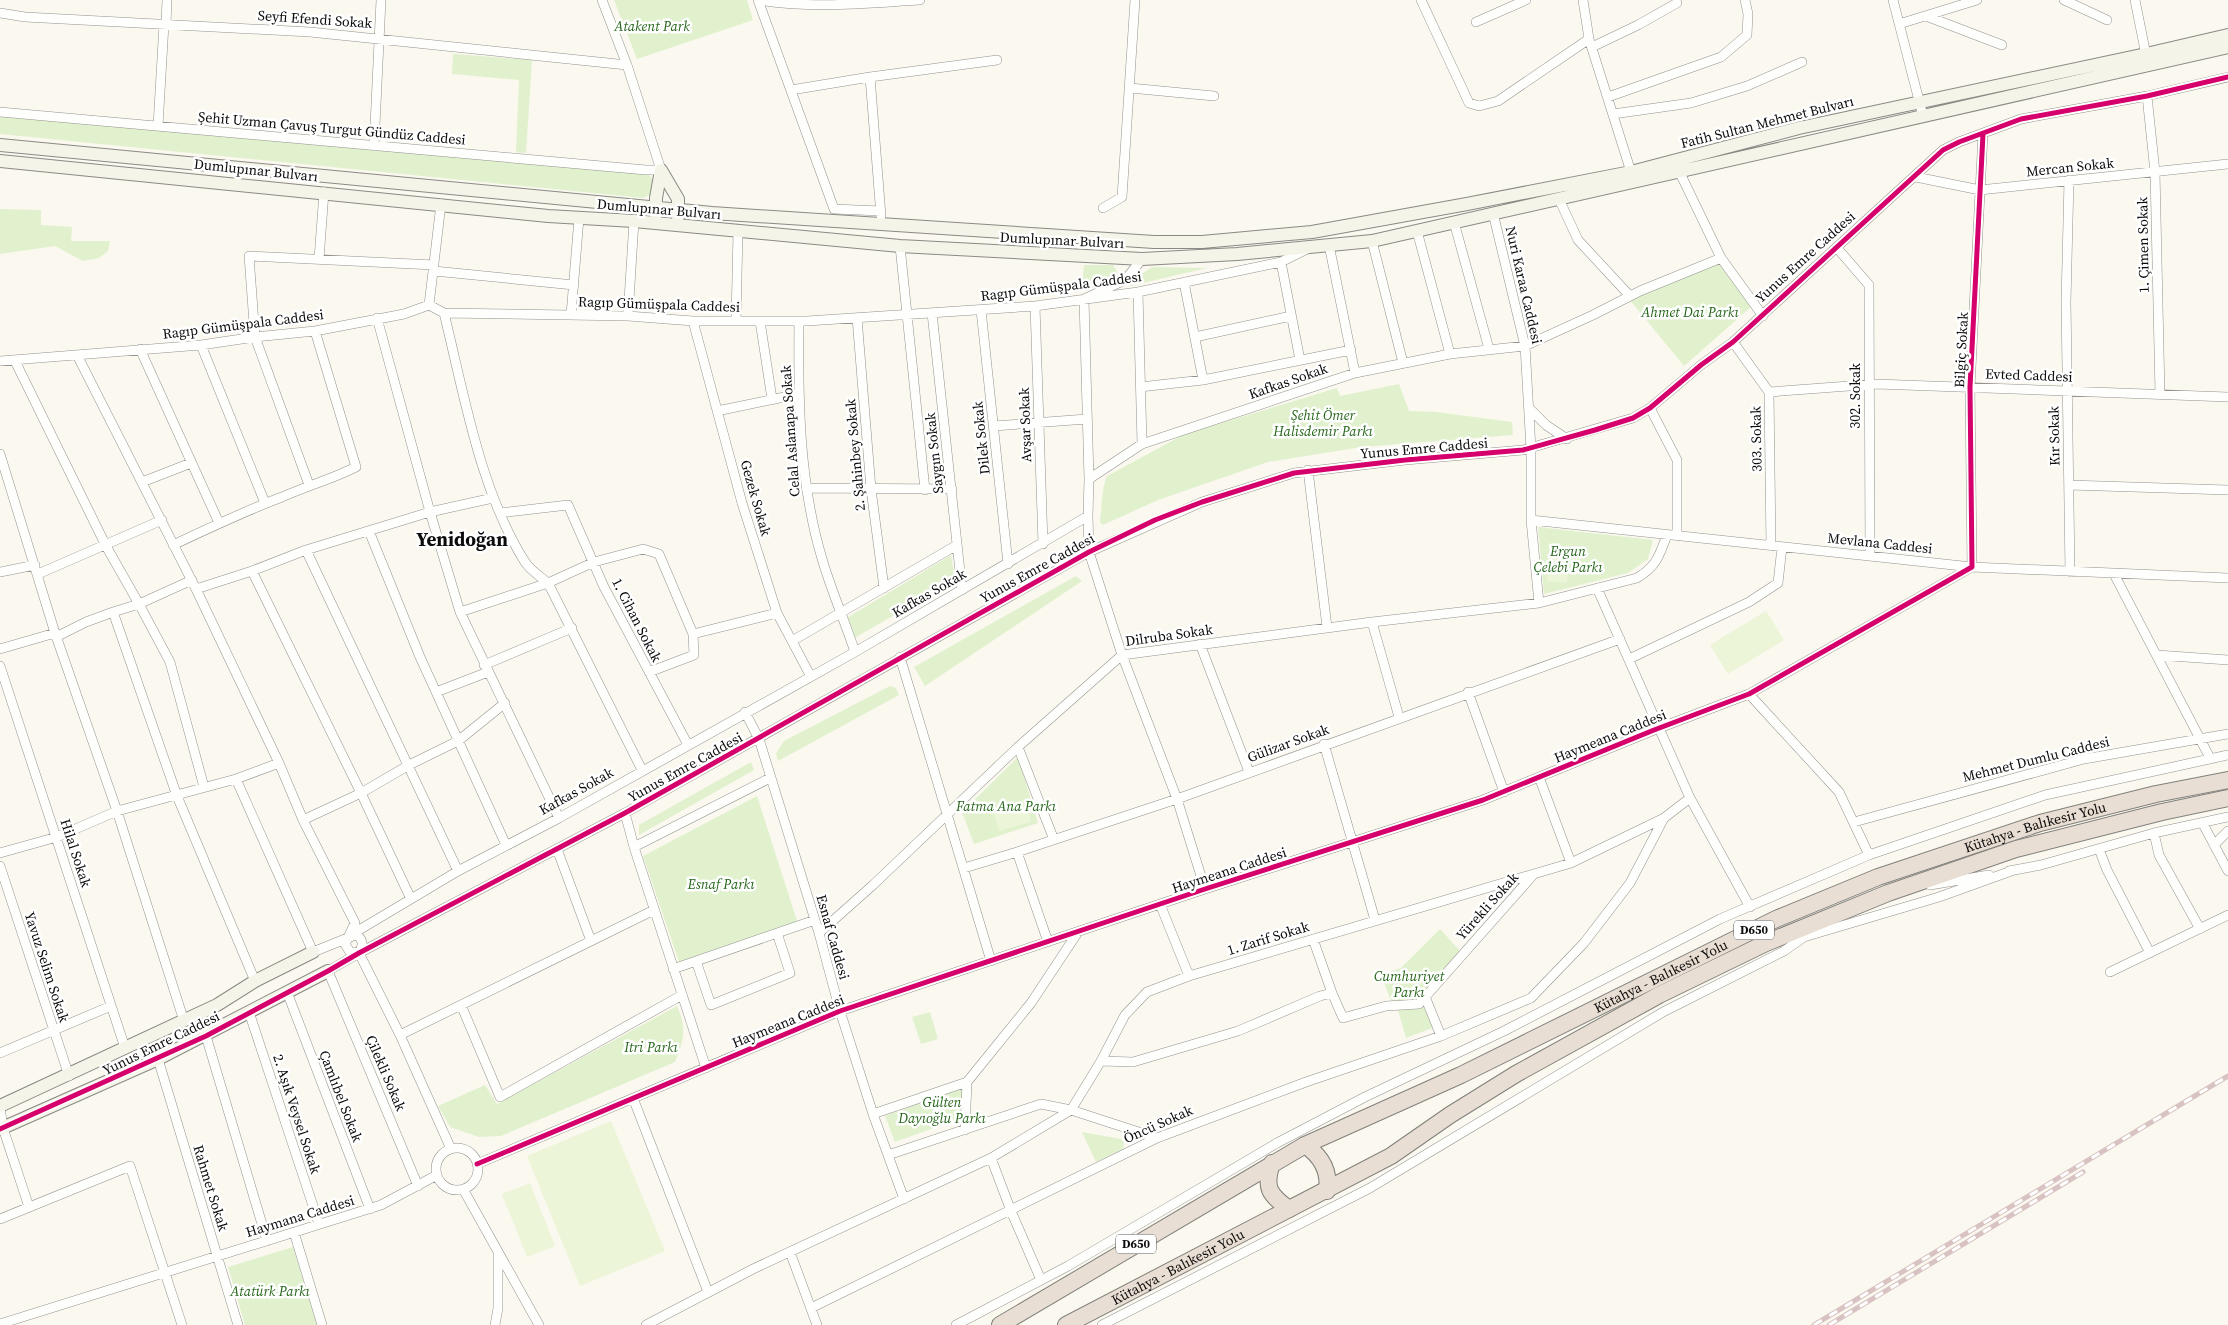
<svg xmlns="http://www.w3.org/2000/svg" width="2228" height="1325" viewBox="0 0 2228 1325" font-family="'Source Serif 4',serif">
  <style>
    .green { fill: #e1f1ce }
    .pitch { fill: #ecf5d8 }
    .lines { fill: none; stroke-linecap: round; stroke-linejoin: round }
    .street-casing { stroke: #93928e; stroke-width: 10 }
    .secondary-casing { stroke: #8a8985; stroke-width: 14 }
    .highway-casing { stroke: #80807c; stroke-width: 18 }
    .street { stroke: #fefefd; stroke-width: 9 }
    .secondary { stroke: #f4f4e8; stroke-width: 12 }
    .highway { stroke: #e9ded3; stroke-width: 16 }
    .rail-casing { stroke: #d8c3c2; stroke-width: 5 }
    .rail { stroke: #fff; stroke-width: 3; stroke-dasharray: 9; stroke-linecap: butt }
    .cycleway-casing { stroke: #fff; stroke-width: 8 }
    .cycleway { stroke: #d6006c; stroke-width: 5 }
    .labels { text-anchor: middle; dominant-baseline: central; stroke-width: 5; stroke-linejoin: round; paint-order: stroke }
    .shield { fill: #fff; stroke: #555; stroke-width: 1 }
    .shield-label { font-size: 12px; font-weight: bold; fill: #0c0c0c }
    .street-label { font-size: 14px; fill: #0c0c0c; stroke: #fff }
    .park-label { font-size: 14px; font-style: italic; fill: #26661a; stroke: #fff }
    .district-label { font-size: 19px; font-weight: bold; fill: #0c0c0c; stroke: #fff }
  </style>
  <rect width="100%" height="100%" fill="#faf8ef"/>
  <path class="green" d="M614,0H747L753,20L637,59Z
    M453,54L532,60L526,153L516,152L519,80L452,74Z
    M0,116L646,170L654,182L650,195L643,198L0,134Z
    M0,209L41,210V225L72,227L71,241H110L108,251L99,258L83,261L55,246L0,254Z
    M1720,262L1751,307L1684,366L1629,299Z
    M1084,265H1113L1121,278L1096,288L1082,287Z
    M1152,267L1207,268L1130,286L1128,283Z
    M1399,384L1409,411L1436,412L1512,422L1513,435L1362,447L1268,462L1158,500L1103,525L1100,522C1102,507 1101,490 1107,476L1185,434L1337,388L1340,396Z
    M1538,527L1653,540L1648,559L1628,573L1544,594Z
    M951,555L955,580L851,640L845,619Z
    M1076,576L1082,581L925,686L914,667Z
    M890,686L896,688L899,695L778,761L776,753L784,741Z
    M1018,757L1038,823L974,844L962,812Z
    M751,762L754,770L639,835V825Z
    M757,796L798,924L679,962L643,856Z
    M1440,929L1462,953L1419,1001L1392,1003L1381,975L1401,968Z
    M1425,1004L1435,1027L1406,1038L1397,1007Z
    M677,1006C687,1028 684,1040 675,1062L501,1136L479,1137L450,1127L438,1106L485,1085L497,1104Z
    M930,1012L938,1039L921,1044L912,1017Z
    M964,1086V1117L895,1142L885,1116Z
    M1082,1132L1121,1139L1124,1142L1123,1149L1096,1162Z
    M293,1247L317,1325H245L228,1267Z"/>
  <path class="pitch" d="M1551,547L1571,549L1567,583L1547,581Z
    M1766,611L1784,640L1728,674L1710,645Z
    M1025,800L1031,822L999,831L993,809Z
    M611,1121L665,1251L580,1286L527,1156Z
    M530,1183L555,1246L527,1257L502,1194Z"/>
  <g class="lines">
    <g class="street-casing">
      <path id="street" d="M758,0L834,209L881,211
        M760,0C813,9 867,3 920,0
        M1421,0L1469,103L1479,106L1498,101L1589,39
        M1583,0L1589,39L1631,172
        M1893,0L1923,116
        M2064,0L2107,20
        M2135,0L2147,60
        M0,13L25,17L310,32L627,65
        M1926,16L2002,45
        M1476,22L1526,0
        M166,24L167,0
        M1899,24L1977,0
        M1592,47L1638,25L1677,3
        M870,77L881,216
        M1130,88L1214,96
        M791,90L870,77L997,60
        M2147,96L2155,172L2160,394
        M1608,97L1721,57L1747,35L1748,14L1745,0
        M0,112L646,170H661L627,65L602,0
        M1613,114L1691,103L1747,86L1802,62
        M158,126L164,24
        M374,146L381,0
        M1679,171L1721,258L1763,316
        M1916,177L1980,190L2228,164
        M2069,180L2066,302L2070,572
        M1559,199L1578,240L1630,296
        M1103,208L1122,197L1135,0
        M1493,213L1525,346L1531,449V520L1539,603
        M1454,222L1489,349
        M1417,231L1450,354
        M1372,241L1403,363
        M1329,245L1355,373
        M900,246L925,490
        M1837,248L1869,285L1870,556
        M319,259L324,192
        M1281,262L1300,360
        M434,271L574,285
        M1184,282L1203,380
        M1138,292L1142,444
        M429,305L441,204
        M1035,306L1043,544
        M981,310L1008,564
        M444,313C464,394 480,491 525,562C530,570 541,577 548,583L642,770
        M932,313L962,590
        M571,315L579,218
        M628,316L634,221
        M377,318L430,512L460,612L559,818
        M857,318L871,489L884,588
        M736,320L738,232
        M693,321L742,503L777,613L810,675
        M760,321L772,399
        M799,321C798,402 799,484 823,562C832,592 845,622 855,652
        M1195,337L1291,316
        M1733,342L1769,392L1771,546
        M201,345L265,503
        M140,349L219,523
        M77,355L196,589L279,763L303,820L355,923L345,944L350,952L359,953
        M0,361L201,345L255,337L315,331L404,314L429,305L444,313L628,316L693,321H807L1035,306L1138,292L1281,262L1307,249
        M15,361L106,546L139,604L192,580
        M1140,387L1203,380L1351,350
        M1769,392L1876,384L2228,397
        M1529,408L1546,425L1567,439
        M1650,408L1677,460V536
        M717,411L799,394
        M994,426L1087,419
        M0,454L55,633L117,811L184,1021
        M1308,470L1327,627
        M1089,479L1142,444L1355,373L1450,354L1525,346L1593,315L1640,291L1721,258
        M142,482L191,463
        M309,485L255,337L249,256L434,265
        M2069,485L2228,490
        M806,488L952,489
        M500,513L568,505L604,587L688,745
        M1088,516L1089,552L1122,655L1177,799L1205,889
        M1531,520L1972,567L2228,578
        M369,531L420,657L506,845
        M173,545C209,528 245,511 282,497C307,486 332,479 356,467L315,331
        M306,550L458,871
        M252,571L361,793L411,899
        M0,572L35,565
        M38,574L162,520
        M2114,574L2210,758
        M1597,588L1690,798L1750,907
        M196,589L252,571L306,550L430,512L493,498
        M460,612L548,583L594,562L643,549L659,554L693,634
        M1372,622L1399,717
        M56,637L86,622L113,612
        M792,641L957,545
        M1200,644L1249,772
        M0,649L55,633
        M2157,655L2228,660
        M900,657L991,961
        M1629,659L1749,602L1778,583L1782,547
        M484,665L572,628
        M0,666L125,1048
        M649,672L694,655L693,634L777,613
        M436,692L488,672
        M1468,692L1504,792
        M1749,694L1839,792L1869,855
        M745,712L759,739L819,933L840,1011L873,1114L904,1199
        M1324,744L1375,920
        M1018,747L1054,840
        M1539,777L1571,863
        M236,779L313,952L355,935C363,937 364,946 359,952
        M204,787L170,662L139,604L113,612L177,796L255,981
        M625,813L634,847L706,1068
        M303,820L361,793L409,765L458,741L505,703
        M1854,822L2084,759L2228,734
        M2203,824L2228,871
        M2154,833L2159,855L2200,929
        M2214,845L2228,831
        M634,847L770,778
        M557,849L591,941
        M2099,849L2107,870L2150,953
        M1017,852L1048,942
        M0,853L57,837L117,811L236,779L279,763
        M0,866L69,1076
        M964,868L1017,852L1177,799L1620,639
        M2009,871L2041,865L2154,833L2228,817
        M1930,885L1989,875
        M1160,904L1189,976
        M819,933L873,885L1018,747L1122,655L1372,622L1539,603L1637,578C1657,566 1659,556 1667,535
        M349,936L458,871L559,818L855,652L1088,516L1089,479L1084,299L1125,280L1142,259
        M1313,939L1332,993
        M359,953L400,1035L451,1149
        M696,961L711,1005L790,973L777,933
        M673,969L815,920
        M2110,972L2228,915
        M287,992L370,1209
        M1426,999L1441,1036
        M461,1005L500,1097L682,995
        M249,1012L319,1224
        M400,1035L654,910
        M206,1036L267,1241
        M0,1053L111,1006
        M158,1059L238,1325
        M1101,1061L1133,1062L1238,1031L1320,996L1332,993L1343,1018L1386,1006L1419,1004L1533,875
        M633,1098L708,1292
        M0,1107L3,1128L29,1207
        M873,1114L967,1082L1031,1003L1078,932
        M965,1130L967,1082
        M436 1169a21 21 0 1 1 42 0a21 21 0 1 1-42 0Z
        M888,1155L1041,1104L1071,1110L1157,1138
        M991,1158L1011,1211L1041,1280
        M477,1164L840,1011L1205,889L1483,800L1654,730L1749,694L1972,567L1970,387L1983,134
        M418,1186L328,971L359,953L625,813L1089,552L1202,502L1294,473L1405,460L1523,450L1633,418L1650,408L1701,365L1733,342L1943,150L1959,142L2021,119L2147,96L2228,77
        M463,1189L539,1325
        M0,1219L130,1166L182,1325
        M294,1232L322,1325
        M790,1252L817,1325
        M811,1308L1157,1138L1306,1082L1441,1036L1531,998L1584,943L1630,883L1664,818
        M0,1324L381,1205L437,1175
        M495,1325L498,1308V1253
        M646,1325L753,1269L991,1158L1071,1110L1101,1061L1125,1015L1147,992L1189,976L1571,863L1664,818L1690,798
        M956,1325L1068,1266L1277,1143L1365,1097L1504,1031L1720,919L1869,855L2045,795L2228,755
        M1102,1325L1370,1188L1663,1012L1784,951L1804,937L1939,897L2014,870"/>
    </g>
    <g class="secondary-casing">
      <path id="secondary" d="M0,145L712,213L1154,242H1202L1312,232L1467,204L1631,172L1799,128L2146,54L2228,35
        M0,161L548,216L634,221L900,246L1142,259L1237,254L1372,241L2228,47
        M656,214V198L661,170L678,199V217
        M0,1106L217,1005L255,981L313,952
        M0,1129L158,1059L328,971"/>
    </g>
    <g class="highway-casing">
      <g id="highway">
        <path d="M1305,1145C1321,1156 1330,1171 1327,1191"/>
        <path d="M1272,1163C1264,1187 1269,1195 1289,1209"/>
        <path id="s1" d="M1000,1325L1305,1145L1461,1075L1776,919L1878,877L2040,823L2156,794L2228,780"/>
        <path id="s2" d="M1066,1325L1391,1156L1450,1115L1516,1074L1659,995L1766,943L1888,893L2016,849L2162,812L2228,798"/>
      </g>
    </g>
    <use href="#street" class="street"/>
    <use href="#secondary" class="secondary"/>
    <use href="#highway" class="highway"/>
    <g class="rail-casing">
      <path id="rail" d="M1814,1325L2228,1076
        M1829,1325L2083,1172"/>
    </g>
    <use href="#rail" class="rail"/>
    <g class="cycleway-casing">
      <path id="cycleway" d="M0,1129L206,1036L328,971L359,953L625,813L1089,552L1155,520L1202,502L1294,473L1405,460L1523,450L1595,430L1633,418L1650,408L1701,365L1733,342L1943,150L1959,142L2021,119L2147,96L2228,77
        M477,1164L840,1011L1205,889L1483,800L1654,730L1749,694L1972,567L1970,387L1983,134"/>
    </g>
    <use href="#cycleway" class="cycleway"/>
  </g>
  <g class="labels">
    <g class="shield">
      <rect x="1734" y="920.5" width="40" height="19" rx="4"/>
      <rect x="1116" y="1234.5" width="40" height="19" rx="4"/>
    </g>
    <g class="shield-label">
      <text x="1754" y="930">D650</text>
      <text x="1136" y="1244">D650</text>
    </g>
    <g class="street-label">
      <text transform="translate(315 19) rotate(4)">Seyfi Efendi Sokak</text>
      <text transform="translate(1767 122) rotate(-14)">Fatih Sultan Mehmet Bulvarı</text>
      <text transform="translate(332 128) rotate(5)">Şehit Uzman Çavuş Turgut Gündüz Caddesi</text>
      <text transform="translate(2070 167) rotate(-6)">Mercan Sokak</text>
      <text transform="translate(256 170) rotate(6)">Dumlupınar Bulvarı</text>
      <text transform="translate(659 209) rotate(5)">Dumlupınar Bulvarı</text>
      <text transform="translate(1062 240) rotate(3)">Dumlupınar Bulvarı</text>
      <text transform="translate(2143 245) rotate(-91)">1. Çimen Sokak</text>
      <text transform="translate(1805 257) rotate(-42)">Yunus Emre Caddesi</text>
      <text transform="translate(1524 285) rotate(77)">Nuri Karaa Caddesi</text>
      <text transform="translate(1061 286) rotate(-7)">Ragıp Gümüşpala Caddesi</text>
      <text transform="translate(659 304) rotate(2)">Ragıp Gümüşpala Caddesi</text>
      <text transform="translate(243 324) rotate(-7)">Ragıp Gümüşpala Caddesi</text>
      <text transform="translate(1961 350) rotate(-87)">Bilgiç Sokak</text>
      <text transform="translate(2029 375) rotate(2)">Evted Caddesi</text>
      <text transform="translate(1288 381) rotate(-19)">Kafkas Sokak</text>
      <text transform="translate(1855 396) rotate(-90)">302. Sokak</text>
      <text transform="translate(1025 425) rotate(-92)">Avşar Sokak</text>
      <text transform="translate(790 431) rotate(-94)">Celal Aslanapa Sokak</text>
      <text transform="translate(2054 436) rotate(-91)">Kır Sokak</text>
      <text transform="translate(981 438) rotate(-96)">Dilek Sokak</text>
      <text transform="translate(1756 439) rotate(-91)">303. Sokak</text>
      <text transform="translate(1424 448) rotate(-5)">Yunus Emre Caddesi</text>
      <text transform="translate(934 453) rotate(-96)">Saygın Sokak</text>
      <text transform="translate(855 455) rotate(-95)">2. Şahinbey Sokak</text>
      <text transform="translate(756 498) rotate(74)">Gezek Sokak</text>
      <text transform="translate(1880 543) rotate(6)">Mevlana Caddesi</text>
      <text transform="translate(1037 568) rotate(-29)">Yunus Emre Caddesi</text>
      <text transform="translate(929 593) rotate(-30)">Kafkas Sokak</text>
      <text transform="translate(637 620) rotate(63)">1. Cihan Sokak</text>
      <text transform="translate(1169 635) rotate(-8)">Dilruba Sokak</text>
      <text transform="translate(1610 736) rotate(-22)">Haymeana Caddesi</text>
      <text transform="translate(1288 743) rotate(-20)">Gülizar Sokak</text>
      <text transform="translate(2036 759) rotate(-14)">Mehmet Dumlu Caddesi</text>
      <text transform="translate(685 767) rotate(-29)">Yunus Emre Caddesi</text>
      <text transform="translate(576 791) rotate(-29)">Kafkas Sokak</text>
      <text stroke="none"><textPath href="#s1" startOffset="1152">Kütahya - Balıkesir Yolu</textPath></text>
      <text transform="translate(76 853) rotate(72)">Hilal Sokak</text>
      <text transform="translate(1229 870) rotate(-18)">Haymeana Caddesi</text>
      <text transform="translate(1487 906) rotate(-48)">Yürekli Sokak</text>
      <text transform="translate(833 937) rotate(74)">Esnaf Caddesi</text>
      <text transform="translate(1268 938) rotate(-17)">1. Zarif Sokak</text>
      <text transform="translate(47 967) rotate(72)">Yavuz Selim Sokak</text>
      <text stroke="none"><textPath href="#s1" startOffset="748">Kütahya - Balıkesir Yolu</textPath></text>
      <text transform="translate(788 1021) rotate(-22)">Haymeana Caddesi</text>
      <text transform="translate(161 1043) rotate(-26)">Yunus Emre Caddesi</text>
      <text transform="translate(386 1073) rotate(67)">Çilekli Sokak</text>
      <text transform="translate(341 1096) rotate(69)">Çamlıbel Sokak</text>
      <text transform="translate(297 1114) rotate(72)">2. Aşık Veysel Sokak</text>
      <text transform="translate(1158 1124) rotate(-24)">Öncü Sokak</text>
      <text transform="translate(211 1188) rotate(73)">Rahmet Sokak</text>
      <text transform="translate(300 1216) rotate(-17)">Haymana Caddesi</text>
      <text stroke="none"><textPath href="#s2" startOffset="126">Kütahya - Balıkesir Yolu</textPath></text>
    </g>
    <g class="park-label">
      <text x="652" y="26">Atakent Park</text>
      <text x="1690" y="312">Ahmet Dai Parkı</text>
      <text x="1323" y="415">Şehit Ömer<tspan x="1323" dy="16">Halisdemir Parkı</tspan></text>
      <text x="1568" y="551">Ergun<tspan x="1568" dy="16">Çelebi Parkı</tspan></text>
      <text x="1006" y="806">Fatma Ana Parkı</text>
      <text x="721" y="884">Esnaf Parkı</text>
      <text x="1409" y="976">Cumhuriyet<tspan x="1409" dy="16">Parkı</tspan></text>
      <text x="651" y="1047">Itri Parkı</text>
      <text x="942" y="1102">Gülten<tspan x="942" dy="16">Dayıoğlu Parkı</tspan></text>
      <text x="270" y="1291">Atatürk Parkı</text>
    </g>
    <g class="district-label">
      <text x="462" y="539">Yenidoğan</text>
    </g>
  </g>
</svg>
